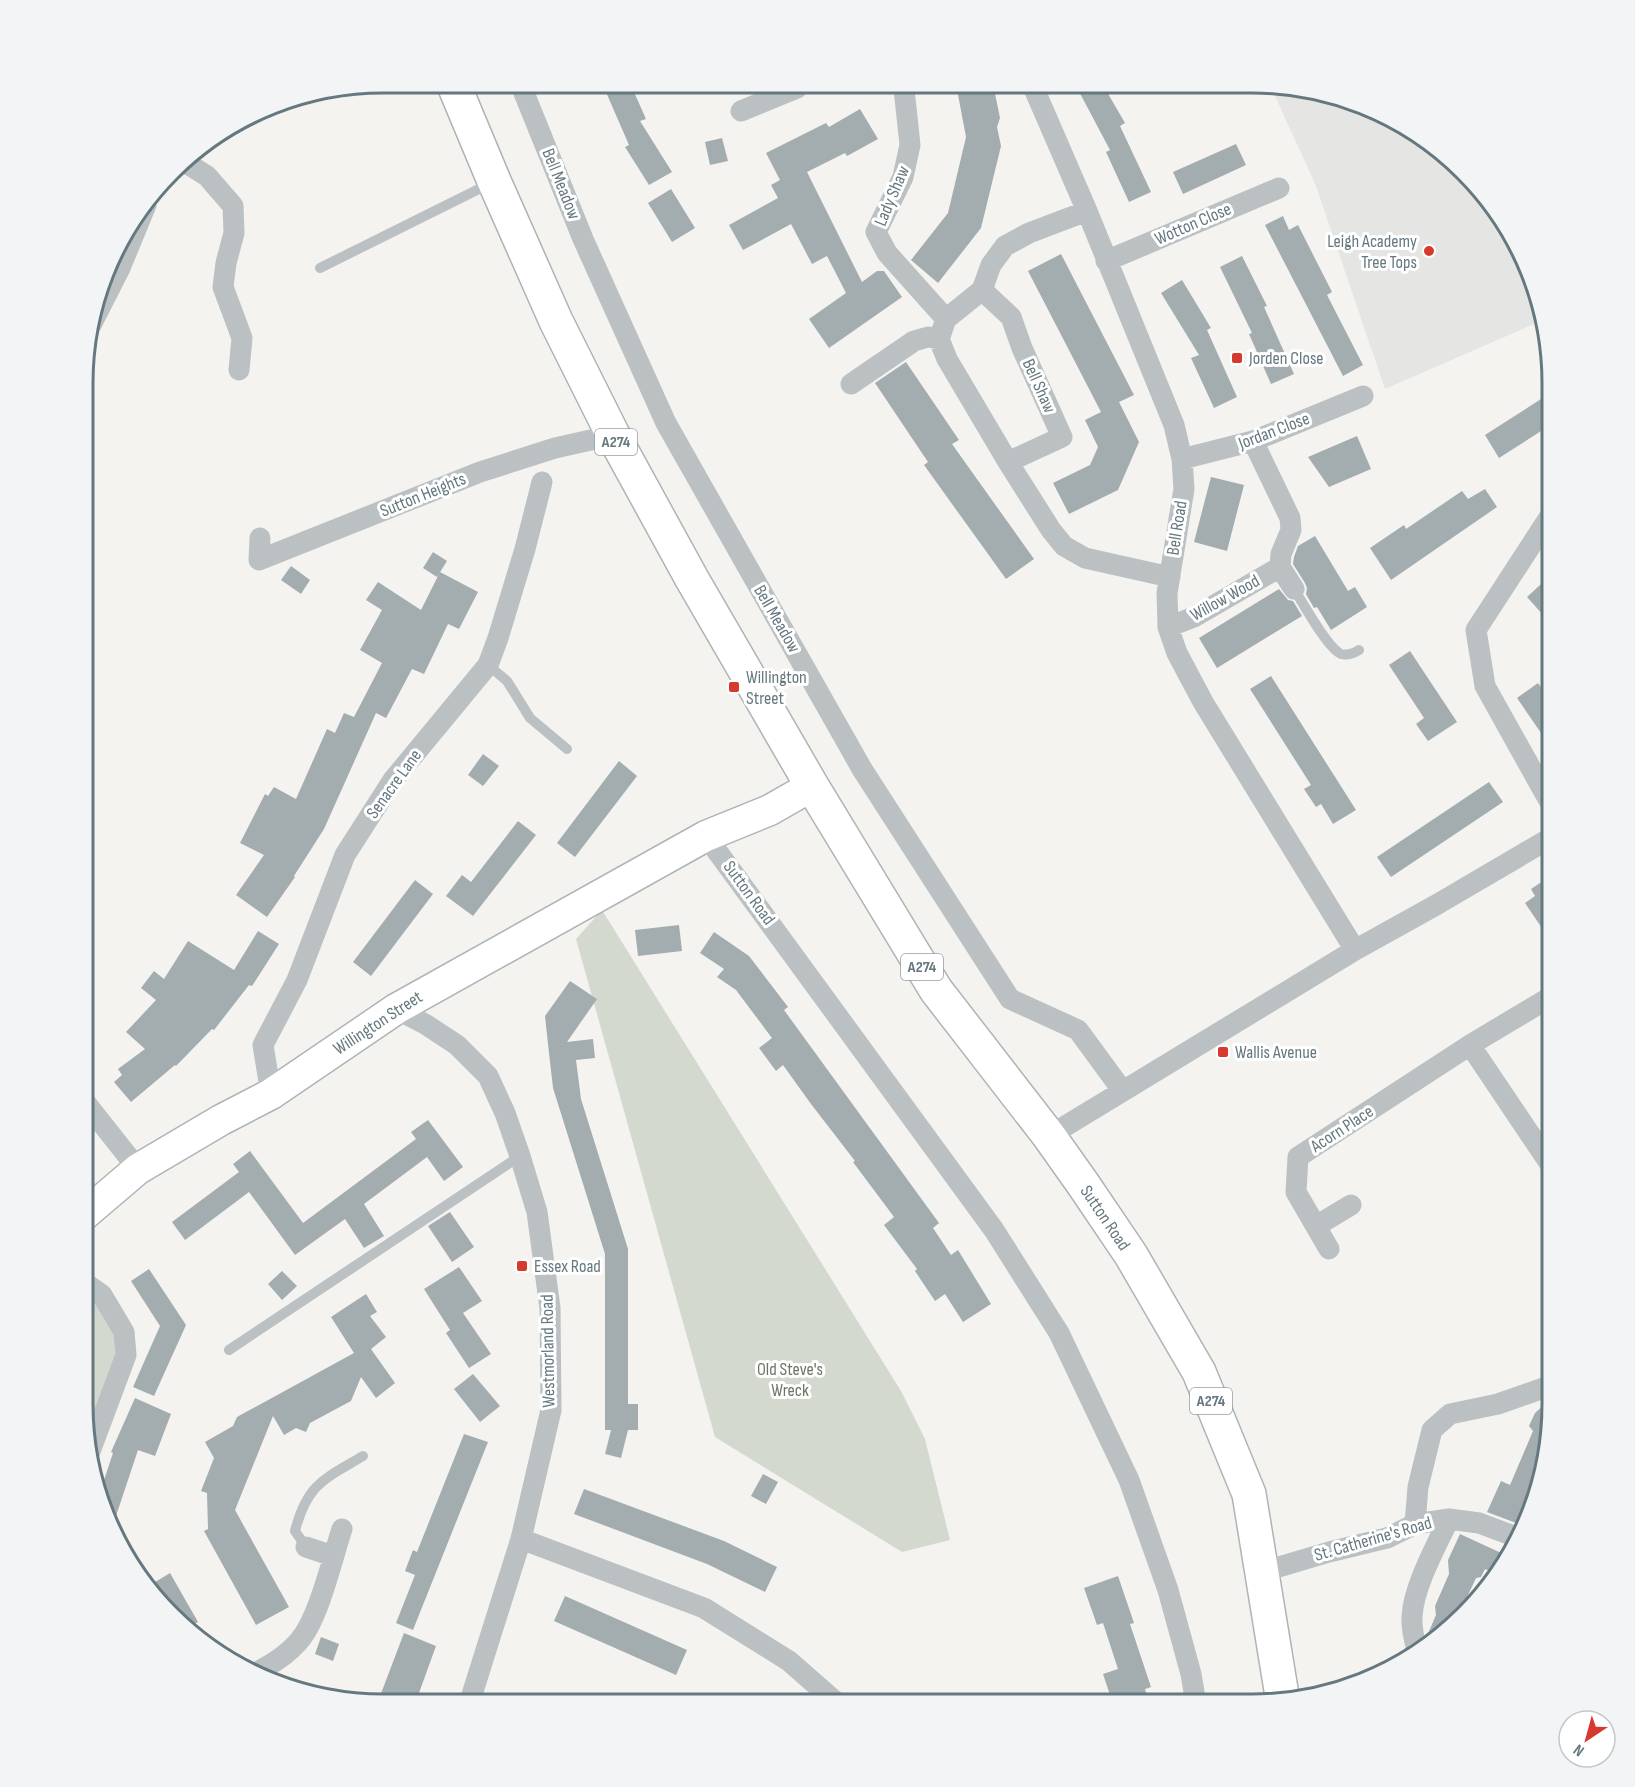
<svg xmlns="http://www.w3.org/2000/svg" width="1635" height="1787" viewBox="0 0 1635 1787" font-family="'Sofia Sans Condensed',sans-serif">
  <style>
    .built { fill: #e5e5e4 }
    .green { fill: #d4d9d0 }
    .building { fill: #a3acaf }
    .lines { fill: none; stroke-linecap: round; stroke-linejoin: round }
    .secondary-casing { stroke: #adb4b7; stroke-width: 33 }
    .primary-casing { stroke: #aeb4b6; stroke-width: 36 }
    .lane { stroke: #bbc0c2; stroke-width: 10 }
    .street { stroke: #bbc0c2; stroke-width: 21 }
    .secondary { stroke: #fff; stroke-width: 30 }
    .primary { stroke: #fff; stroke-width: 33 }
    .poi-dot { fill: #d6392e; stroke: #fff; stroke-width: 2 }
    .labels { text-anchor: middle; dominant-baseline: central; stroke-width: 6; stroke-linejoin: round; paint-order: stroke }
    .shield { fill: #fff; stroke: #93a0a5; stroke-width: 1.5 }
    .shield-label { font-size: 16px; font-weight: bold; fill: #65787f }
    .street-label { font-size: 18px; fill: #65787f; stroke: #fff }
    .poi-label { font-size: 18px; fill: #65787f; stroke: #fff; text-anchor: start }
    .park-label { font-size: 18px; fill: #6b7763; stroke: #fff }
    .rim { fill: none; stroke: #65787f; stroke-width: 3 }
  </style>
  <rect width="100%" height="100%" fill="#f4f3f0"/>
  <path class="built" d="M1270,85H1291L1349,99L1419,133L1502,216L1537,287L1543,320L1385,389L1316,186Z"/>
  <path class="green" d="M602,910L901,1391L925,1439L950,1540L902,1552L715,1437L576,939Z
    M84,1282L124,1332L89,1454L83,1423Z"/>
  <path class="building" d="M602,83H630L646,119L640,121L672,172L649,185L625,147L629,145Z
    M956,84H993L1000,118L997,127L1001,146L981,228L938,283L911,260L948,213L966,137Z
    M1075,84L1103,85L1125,123L1120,126L1151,192L1129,202L1106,152L1110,150Z
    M860,109L878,139L847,156L845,153L807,172L862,282L877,271H884L902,297L829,348L809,319L846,293L827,256L812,264L791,224L743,250L729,225L778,198L771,185L780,180L766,153L826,123L829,127Z
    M722,138L728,161L710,165L705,142Z
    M1236,144L1246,165L1183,194L1173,172Z
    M671,189L695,228L672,242L648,203Z
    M1283,216L1289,230L1298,225L1332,292L1327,295L1363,365L1343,376L1265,225Z
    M1061,254L1134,395L1119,402L1139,442L1118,490L1069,514L1053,483L1090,465L1098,447L1085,420L1101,412L1028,271Z
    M1242,256L1267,306L1264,307L1294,374L1271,384L1249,334L1252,333L1220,267Z
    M1182,280L1211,328L1207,330L1237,397L1214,408L1191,358L1199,355L1161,293Z
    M906,362L959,440L952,444L1034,559L1006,579L924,465L928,462L875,383Z
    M1552,392V424L1499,458L1485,435Z
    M1357,436L1371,469L1329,487L1308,457Z
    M1211,477L1244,485L1227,551L1194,542Z
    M1485,489L1497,507L1391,580L1370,548L1404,525L1406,529L1462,491L1468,499Z
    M1315,536L1348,591L1355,587L1367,607L1331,630L1317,607L1314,608L1306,594L1307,588L1305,583L1293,564L1294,557L1298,546Z
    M433,552L447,561L437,577L423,568Z
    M291,566L310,580L301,594L281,580Z
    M440,572L478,592L459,629L448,624L424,674L412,669L386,718L376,713L324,829L294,876L295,877L267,917L236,895L264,855L240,843L265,794L268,796L274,787L296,799L327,729L335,733L344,713L354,717L382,663L360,650L382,610L366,600L378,582L421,610Z
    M1552,574V625L1527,597Z
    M1279,589L1288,600L1293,601L1302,616L1217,668L1199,638Z
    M1410,651L1457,722L1428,741L1416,724L1424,718L1389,665Z
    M1271,676L1356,810L1333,824L1321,804L1316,807L1304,789L1311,785L1250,689Z
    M1538,683L1552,703V749L1517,698Z
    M483,754L499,766L483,786L468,775Z
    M619,761L637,776L575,857L557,843Z
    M1489,782L1503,802L1391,877L1377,857Z
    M518,821L536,835L473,916L446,896L462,875L471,882Z
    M1552,875V943L1525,903L1535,896L1531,889Z
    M415,880L433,894L371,976L353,962Z
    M679,925L682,951L638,956L635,930Z
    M258,931L279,944L252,986L249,985L214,1030L212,1029L176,1066L175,1065L131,1102L114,1082L122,1075L118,1069L145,1049L126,1032L156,1000L141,988L154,971L164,979L188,941L234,970Z
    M714,932L749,956L788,1007L784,1010L939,1223L933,1228L951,1255L958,1250L991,1304L963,1322L945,1294L935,1301L915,1271L917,1269L884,1225L894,1217L853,1162L855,1161L811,1104L783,1065L776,1071L759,1048L772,1038L736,990L717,977L724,969L700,953Z
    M570,981L597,999L567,1042L593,1039L595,1058L576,1060L581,1099L628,1249V1404H638V1430H628L621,1458L605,1454L611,1430H605V1254L553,1088L548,1044L545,1016Z
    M428,1120L463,1167L444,1181L427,1157L364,1204L384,1236L364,1248L345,1219L295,1255L249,1192L185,1240L172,1222L239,1172L233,1164L250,1151L303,1223L416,1139L411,1132Z
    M450,1212L474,1247L452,1262L428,1226Z
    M459,1267L482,1301L463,1313L491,1354L469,1368L446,1333L450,1330L424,1289Z
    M149,1269L186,1325L154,1396L133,1387L160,1326L131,1281Z
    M282,1271L297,1286L282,1300L268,1284Z
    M366,1294L377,1312L370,1316L386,1337L371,1349L395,1383L376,1398L361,1377L351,1401L310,1423L306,1432L296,1428L284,1435L273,1416L235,1510L289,1607L256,1625L204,1531L208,1529L207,1493L201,1491L214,1458L205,1442L233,1426L237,1417L354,1353L331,1317Z
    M473,1374L500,1406L480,1422L454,1389Z
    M135,1398L171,1414L155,1456L138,1450L112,1528L98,1498L113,1453L111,1452Z
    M1552,1399V1424L1542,1482L1524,1526L1487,1512L1501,1481L1510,1485L1533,1431L1529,1426L1535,1413L1545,1404L1547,1400Z
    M464,1434L488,1442L413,1630L396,1623L415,1575L405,1571L413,1550L417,1552Z
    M763,1474L778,1482L766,1504L751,1496Z
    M584,1489L724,1541L777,1567L765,1592L707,1564L574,1514Z
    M1460,1534L1510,1557L1497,1575L1485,1569L1481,1577L1476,1578L1454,1625L1429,1646L1427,1636L1436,1615L1435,1606L1449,1574L1448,1560Z
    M170,1573L198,1622L186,1629L171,1617L147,1587Z
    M1118,1576L1134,1623L1130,1624L1151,1687L1145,1689L1149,1704H1113L1103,1674L1118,1669L1103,1623L1097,1625L1084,1588Z
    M565,1596L687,1650L676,1675L554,1621Z
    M404,1633L436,1646L415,1704H377Z
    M321,1637L339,1644L333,1661L315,1654Z"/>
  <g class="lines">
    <g class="secondary-casing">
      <path id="secondary" d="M84,1215L138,1169L221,1120L271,1094L396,1009L706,836L770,810L812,786"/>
    </g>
    <g class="primary-casing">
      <path id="primary" d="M453,83L494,181L556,321L613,435L692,579L812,786L936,990L1049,1136L1083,1184L1131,1255L1199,1372L1249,1494L1283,1702"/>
    </g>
    <path class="lane" d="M320,268L491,183
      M1294,589C1303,603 1327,648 1341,654C1348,656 1354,653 1359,650
      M488,665L507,681L530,718L567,749
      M229,1350L520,1156
      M306,1547L295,1531C307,1484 324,1479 363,1456"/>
    <path class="street" d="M520,83L583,239L666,423L862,769L1010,999L1078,1030L1122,1090
      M906,84L904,89L910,145L903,177L876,232L887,253L946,319
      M1032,84L1087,211L1174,425L1182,459L1184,489L1167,593L1168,627L1177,653L1203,702L1355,950
      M741,111L797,88L798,84
      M180,162L191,166L207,176L233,206L234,233L226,263L223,287L242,338L239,370
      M1087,211L1029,233L1005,246L991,265L982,290L946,319L939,339L947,359L1008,462L1051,530L1064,546L1085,558L1170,577
      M1106,261L1279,188
      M982,290L1011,317L1022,348L1062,437L1008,462
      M88,331L120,268L146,205
      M851,384L914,341L928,337L939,339
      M1253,441L1290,518L1291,530L1281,554L1280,567L1294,589
      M1182,459L1253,441L1363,396
      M1552,513L1476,630L1485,686L1552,806
      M260,538L259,560L480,472L555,448L613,435
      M1168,627L1194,617L1280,567
      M706,836L994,1230L1059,1333L1129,1480L1168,1590L1191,1674L1196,1704
      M396,1009L425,1024L457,1045L488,1076L505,1113L520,1156L537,1212L550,1308L551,1410L521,1539L469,1704
      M1470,1045L1552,1167
      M271,1094L263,1045L297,980L345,855L393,780L488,665L498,638L525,549L542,482
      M85,1102L138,1169
      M1049,1136L1355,950L1436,905L1552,837
      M1316,1226L1351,1205
      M1329,1249L1296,1192L1298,1157L1470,1045L1552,996
      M84,1282L102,1295L124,1332L126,1355L89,1454
      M1415,1524L1418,1487L1432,1430L1450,1414L1498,1404L1552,1385
      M521,1539L704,1608L789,1661L838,1704
      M306,1547L333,1556
      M1262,1572L1329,1552L1387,1538L1415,1524L1449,1519L1479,1523L1519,1538
      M1418,1654C1415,1642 1411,1630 1412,1617C1413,1588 1436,1546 1449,1519
      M255,1673C271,1665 287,1655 299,1641C319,1618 332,1559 342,1529"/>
    <use href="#secondary" class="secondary"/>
    <use href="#primary" class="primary"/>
  </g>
  <g class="poi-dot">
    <circle cx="1429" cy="251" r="6"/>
    <rect x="1231" y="352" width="12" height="12" rx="3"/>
    <rect x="728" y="681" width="12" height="12" rx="3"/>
    <rect x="1217" y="1046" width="12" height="12" rx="3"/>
    <rect x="516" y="1260" width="12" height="12" rx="3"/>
  </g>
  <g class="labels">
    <g class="shield">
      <rect x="595" y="429" width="42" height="26" rx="4.5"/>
      <rect x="901" y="954" width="42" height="26" rx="4.5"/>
      <rect x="1190" y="1388" width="42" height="26" rx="4.5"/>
    </g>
    <g class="shield-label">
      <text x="616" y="442">A274</text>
      <text x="922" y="967">A274</text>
      <text x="1211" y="1401">A274</text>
    </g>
    <g class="street-label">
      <text transform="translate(561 184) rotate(68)">Bell Meadow</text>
      <text transform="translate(892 196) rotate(-67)">Lady Shaw</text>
      <text transform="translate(1193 224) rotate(-23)">Wotton Close</text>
      <text transform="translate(1039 386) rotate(66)">Bell Shaw</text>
      <text transform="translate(1274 431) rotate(-21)">Jordan Close</text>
      <text transform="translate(423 495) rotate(-22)">Sutton Heights</text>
      <text transform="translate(1177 528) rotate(-81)">Bell Road</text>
      <text transform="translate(1225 598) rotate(-29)">Willow Wood</text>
      <text transform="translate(777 619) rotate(60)">Bell Meadow</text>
      <text transform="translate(394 784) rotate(-54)">Senacre Lane</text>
      <text transform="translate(749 893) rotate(54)">Sutton Road</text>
      <text transform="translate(378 1023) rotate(-33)">Willington Street</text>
      <text transform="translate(1342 1129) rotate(-33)">Acorn Place</text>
      <text transform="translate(1105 1218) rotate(56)">Sutton Road</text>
      <text transform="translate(548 1351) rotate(-91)">Westmorland Road</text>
      <text transform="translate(1373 1539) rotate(-16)">St. Catherine's Road</text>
    </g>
    <g class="poi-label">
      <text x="1417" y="241" text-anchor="end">Leigh Academy<tspan x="1417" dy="21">Tree Tops</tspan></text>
      <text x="1249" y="358">Jorden Close</text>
      <text x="746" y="677">Willington<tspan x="746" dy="21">Street</tspan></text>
      <text x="1235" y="1052">Wallis Avenue</text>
      <text x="534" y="1266">Essex Road</text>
    </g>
    <g class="park-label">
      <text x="790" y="1369">Old Steve's<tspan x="790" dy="21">Wreck</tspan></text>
    </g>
  </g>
  <path d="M0 0H1635V1787H0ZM383 93H1252A290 290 0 0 1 1542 383V1404A290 290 0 0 1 1252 1694H383A290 290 0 0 1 93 1404V383A290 290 0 0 1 383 93Z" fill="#f3f4f5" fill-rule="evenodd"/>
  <path class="rim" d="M383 93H1252A290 290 0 0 1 1542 383V1404A290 290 0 0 1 1252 1694H383A290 290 0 0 1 93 1404V383A290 290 0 0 1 383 93Z"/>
  <g transform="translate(1587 1739) rotate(216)"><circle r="28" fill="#ffffff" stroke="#c1c9cc" stroke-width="1.5"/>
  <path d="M0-4.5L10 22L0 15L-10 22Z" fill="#d6392e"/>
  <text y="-9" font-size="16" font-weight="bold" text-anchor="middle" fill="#65787f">N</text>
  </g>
</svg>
